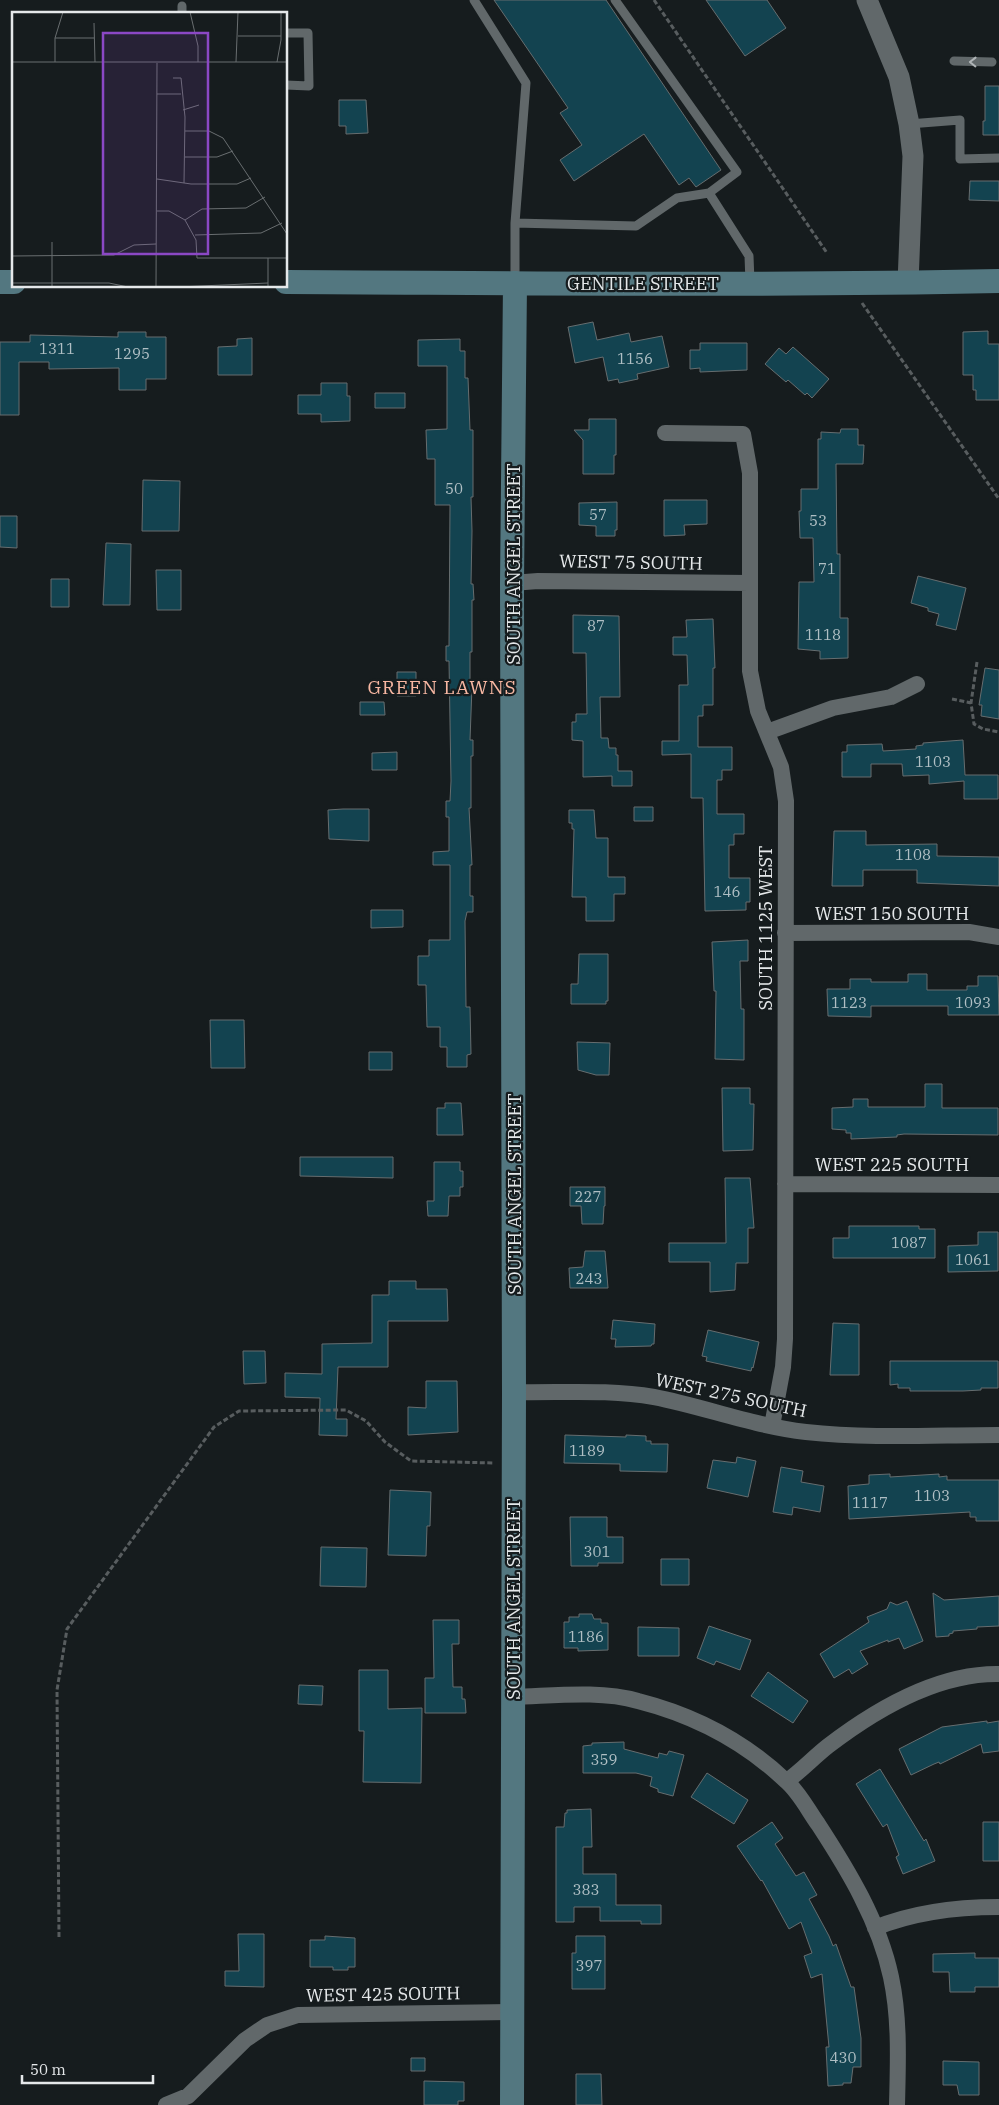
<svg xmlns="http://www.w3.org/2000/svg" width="999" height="2105" viewBox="0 0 999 2105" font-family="'IBM Plex Serif',serif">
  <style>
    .building { fill: #134350; stroke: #666d6f }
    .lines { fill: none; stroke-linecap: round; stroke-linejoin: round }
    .path { stroke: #585d5f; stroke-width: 3; stroke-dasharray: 5 2.5; stroke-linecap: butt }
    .service { stroke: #61686a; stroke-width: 9 }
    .minor { stroke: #61686a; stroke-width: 16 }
    .tertiary { stroke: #61686a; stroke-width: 21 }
    .secondary { stroke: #537780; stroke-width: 24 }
    .oneway { stroke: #b0b5b7 }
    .labels { text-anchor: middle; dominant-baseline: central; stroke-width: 4.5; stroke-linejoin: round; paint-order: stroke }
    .number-label { font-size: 15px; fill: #b0bfc4 }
    .street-label { font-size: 18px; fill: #e5e8ea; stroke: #161c1e }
    .neighbourhood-label { font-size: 19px; letter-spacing: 1px; fill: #f7b7a2; stroke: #161c1e }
    .inset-road { fill: none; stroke: #696e70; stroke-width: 1 }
    .view { fill: #8b48c5; fill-opacity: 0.15; stroke: #8b48c5; stroke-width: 2.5 }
    .inset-edge { fill: none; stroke: #e5e8ea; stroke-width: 2.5 }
  </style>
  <rect width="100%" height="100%" fill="#161c1e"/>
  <path class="building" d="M494,0H606L721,170L696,187L689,178L679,185L644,134L574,181L560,160L582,145L560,113L568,108Z
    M706,0H767L786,28L745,56Z
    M985,86H999V135H983V121H985Z
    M339,100H366L368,133L346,134V126H339Z
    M970,181H999V201L969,200Z
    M593,322L597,340L629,333L631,342L662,336L669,367L637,374L638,379L619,383L618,379L608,381L603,357L575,363L568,327Z
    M988,331V344H999V400H976V390H973V375H963V332Z
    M118,332H146V337H166V379H146V390H119V368L49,369V362H19V415H0V342H30V335L118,337Z
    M252,338V375H218V347L237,346V339Z
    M460,339V351H465V378H468L470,430H473V497H471L472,531L471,584H473L474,600H472V652H470V686H472L470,740H473V756H471V808H469L472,865H470V896H473V912H467L465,921L466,1007H470L471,1054L467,1055V1067H447V1047H440V1027H427L426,985H418V956H429V940H450V865H433V852L449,851V817H446V801H450L451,781L449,661H446V646H449L450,505H435V459H427L426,430L447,429V366H418V340Z
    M700,343H747V370L700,372V368L690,369V350H700Z
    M793,347L829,379L812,398L807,393L805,395L788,380L786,382L765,364L779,348L786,354Z
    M321,383H347V396H350V421L321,422V414H298V395H321Z
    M375,393H405V408H375Z
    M589,419H616V455H614V474H583V440L574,430H589Z
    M841,429H858V445H864L863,464H836L837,554H840V618H848V658L820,659V651L798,649L799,582H814L813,538H800L799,511H801V489H818V439H821V432L840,433Z
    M143,480L180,481L179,531H142Z
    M664,500H707V524L684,525L685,535L664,536Z
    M617,502V530H615V536H596V526L579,525V503Z
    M0,516H17V548L0,547Z
    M106,543L131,544L130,605H103Z
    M156,570H181V610H157Z
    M918,576L966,588L956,630L936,625L939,614L928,611V608L911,603Z
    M51,579H69V607H51Z
    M573,615L619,616L620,697H600L601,738H608L609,748H616V755H618V771H632V786H612V776L583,777V741L572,740V722H576V714H587L586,653H573Z
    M713,619L715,668H713V705H703V716H698V747H732V770H722V780H717V814H744V834H734V845H729V878H750V902H746V910L705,911L703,798H691V754L662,755V741H679V685H688L687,655H673V637H687L686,620Z
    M985,668L999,670V719L981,716L982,705H979Z
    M397,672H416V696H397Z
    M360,702H384L385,715H360Z
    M963,740L965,775H998V799H964V781L929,784V775L903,776L902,764H871V777H842V752H847V745L882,744L883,751L916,749V746L923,745V743Z
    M397,752V770H372V753Z
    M634,807H653V821H634Z
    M343,809H369V841L329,839L328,810Z
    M569,810H594L596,838H608V877H625V894H614V921H586V897H572L574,829H572V823H569Z
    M834,831H866V845L937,844V856L999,857V886L917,883V870H863V886H832Z
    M371,910H403V927L371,928Z
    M748,940V961H740L741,1009H744V1060L715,1059L716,991H714L712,942Z
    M579,954H608V1001H606V1004H571V984H578Z
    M908,974H927V990H967V986H978V976H998L999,1015H948V1006H871V1017L828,1016L827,989H850V979H871V982H908Z
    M210,1020H244L245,1068H211Z
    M577,1042L610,1043L609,1075H596L578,1070Z
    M369,1052H392V1070H369Z
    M925,1084H942V1108H998V1135L904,1134L897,1135V1137L851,1139V1133H846V1130L832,1129V1108L853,1107V1099H868V1107H925Z
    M722,1088H750V1104H754L753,1150L723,1151Z
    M445,1103H461L463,1135H437V1108H445Z
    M300,1157H393V1178L300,1176Z
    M434,1162H460V1171H463V1187H460V1196H449L448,1216H428L427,1201H434Z
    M725,1178H750L754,1228H748V1263H736L735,1290L710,1292V1262H669V1243H726Z
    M570,1187H605V1206H604L603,1224H582L581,1206H570Z
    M849,1226H919V1229H935V1258H833V1238H849Z
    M978,1232H998V1271L948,1272V1246L978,1245Z
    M585,1251H605L608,1288H570L569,1268L583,1267Z
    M389,1281H416V1289H447L448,1321H388V1367H338L336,1419H347V1436L319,1435L320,1398L285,1397V1373L322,1374V1344L372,1343V1295H389Z
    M613,1320L655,1324L654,1344H652L651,1346L615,1347L616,1339H611Z
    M833,1323L859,1324V1375H830Z
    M708,1330L759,1342L753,1368L752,1367L751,1371L706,1361L707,1357L702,1356Z
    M243,1351H265L266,1383L244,1384Z
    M890,1361H998V1388H981V1390L963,1391H910V1388H898V1384L890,1385Z
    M426,1381H457L458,1432L408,1435V1407L426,1408Z
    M565,1435L626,1437V1435L646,1436V1441H651V1444H668L667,1472L620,1471V1464L564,1463Z
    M737,1457L756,1461L748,1497L707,1488L713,1460L736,1463Z
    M781,1467L803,1471L801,1482L824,1486L820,1512L793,1507L792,1515L773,1512Z
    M890,1474V1477L939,1474V1477L947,1476V1480H999V1521H976V1517H970V1512L849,1519L848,1486L869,1484V1475Z
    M390,1490L431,1492L430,1526H427L426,1556L388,1555Z
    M570,1517H607V1537H623V1563H598V1566H571Z
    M321,1547L367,1548L366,1587L320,1586Z
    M661,1559H689V1585H661Z
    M933,1593L944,1600L999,1596V1626L977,1627V1629L953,1631V1633L949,1634V1636L936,1637Z
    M907,1601L923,1641L904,1649L899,1638L888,1642V1640L860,1651L868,1664L852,1674L849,1669L834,1678L820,1654L869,1622L867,1617L887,1609L890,1602L897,1605Z
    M579,1614H592L594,1619H601V1623H608V1650L578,1651V1648H564V1622H569V1617H579Z
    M433,1620H459V1644H452L453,1687H462V1699H465L466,1713H425V1678H434Z
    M709,1626L751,1640L740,1670L716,1661L714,1665L697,1658Z
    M638,1627L679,1628V1656H638Z
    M359,1670H388V1709L422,1708L421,1783L363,1782L364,1731H359Z
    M768,1672L808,1701L793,1723L751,1696Z
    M299,1685L323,1686L322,1705L298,1704Z
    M987,1721V1723L999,1721V1751L983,1753L981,1744L940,1764L939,1762L934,1764L911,1775L899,1749L942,1727Z
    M624,1742V1749L658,1758L659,1753L667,1755L669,1751L684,1755L673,1796L658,1792V1789L650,1786L652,1777L636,1773H583V1746L592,1745V1743Z
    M880,1769L924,1841L926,1839L935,1861L903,1874L896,1857L899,1855L887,1824L883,1827L856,1784Z
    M707,1773L748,1800L734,1824L691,1797Z
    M591,1809L592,1847H583V1874H616V1905H661V1924H641V1921H600V1907H574V1922H556V1827H564L565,1813H567V1810Z
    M772,1822L783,1838L775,1844L796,1876L804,1872L817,1895L809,1899L829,1936L833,1946L836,1944L851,1987H854L861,2038V2067H853L851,2083H843V2085L828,2086L826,2047H829L822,1974L811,1978L804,1956L812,1953L801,1922L789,1929L762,1880L761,1881L737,1846Z
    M983,1822H999V1861H983Z
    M238,1934H264V1987L225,1986V1971H239Z
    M325,1936L355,1938V1967H348V1970H333V1967H310V1940H325Z
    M576,1936H605V1989H572V1953H576Z
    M975,1953V1958H999V1987H975V1992H950L949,1972H933V1954Z
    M411,2058H425V2071H411Z
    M943,2061L979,2062V2095H959L957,2085H943Z
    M576,2074H601L602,2105H576Z
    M424,2081L464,2082V2101H458V2105H424Z"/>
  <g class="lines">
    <path class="path" d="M654,0L827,253
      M862,303L999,499
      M977,662L971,703L974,724L983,729L999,732
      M952,699L971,703
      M59,1937L57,1690L67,1629L214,1427L239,1411L346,1410L366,1421L385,1442L411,1461L494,1463"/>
    <path class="service" d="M474,0L526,83L515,223V283
      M182,6V14
      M286,33H308L309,86L286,85
      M954,61L992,62
      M909,124L960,120V159L999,158
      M709,193L749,256L750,282
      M515,223L636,226L677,198L709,193L737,172L615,0"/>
    <path class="minor" d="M665,433L743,434L750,473V671L758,711L781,767L786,801L785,1339L783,1367L772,1426
      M512,583L538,581L750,583
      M767,732L833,708L891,697L917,684
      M785,933L969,932L999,937
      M785,1184L999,1185
      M514,1392C560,1393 609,1389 654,1397C705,1407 754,1426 806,1432C870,1439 935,1435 999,1435
      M513,1697C553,1696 599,1690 638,1701C693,1715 744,1741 786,1781C799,1792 808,1810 818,1824C848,1870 879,1921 891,1977C900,2019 898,2062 897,2105
      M787,1781C802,1770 814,1757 828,1746C875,1710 938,1673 999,1674
      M875,1928C914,1912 957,1907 999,1907
      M166,2105L188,2096L245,2040L267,2025L298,2015L512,2012"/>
    <path class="tertiary" d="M867,0L899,77L909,124L913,156L908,283"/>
    <path class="secondary" d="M0,282H14
      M286,282C524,283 762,286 999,281
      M512,2105L514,1392L512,583L515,283"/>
  </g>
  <defs><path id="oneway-chevron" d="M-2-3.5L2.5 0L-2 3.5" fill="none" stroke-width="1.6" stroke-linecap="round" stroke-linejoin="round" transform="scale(1.25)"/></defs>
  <use class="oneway" href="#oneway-chevron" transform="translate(973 62) rotate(-179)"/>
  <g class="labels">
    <g class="number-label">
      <text x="57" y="348">1311</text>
      <text x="132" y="353">1295</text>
      <text x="635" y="358">1156</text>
      <text x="454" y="488">50</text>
      <text x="598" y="514">57</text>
      <text x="818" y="520">53</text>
      <text x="827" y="568">71</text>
      <text x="596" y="625">87</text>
      <text x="823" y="634">1118</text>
      <text x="933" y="761">1103</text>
      <text x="913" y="854">1108</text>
      <text x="727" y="891">146</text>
      <text x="849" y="1002">1123</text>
      <text x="973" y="1002">1093</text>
      <text x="588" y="1196">227</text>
      <text x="909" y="1242">1087</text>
      <text x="973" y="1259">1061</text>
      <text x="589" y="1278">243</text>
      <text x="587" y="1450">1189</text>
      <text x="932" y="1495">1103</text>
      <text x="870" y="1502">1117</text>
      <text x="597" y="1551">301</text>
      <text x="586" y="1636">1186</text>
      <text x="604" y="1759">359</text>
      <text x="586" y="1889">383</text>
      <text x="589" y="1965">397</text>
      <text x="843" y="2057">430</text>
    </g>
    <g class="street-label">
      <text x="643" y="283">GENTILE STREET</text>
      <text transform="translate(631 562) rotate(1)">WEST 75 SOUTH</text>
      <text transform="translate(513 564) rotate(-90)">SOUTH ANGEL STREET</text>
      <text x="892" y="913">WEST 150 SOUTH</text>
      <text transform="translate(765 928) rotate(-90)">SOUTH 1125 WEST</text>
      <text x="892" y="1164">WEST 225 SOUTH</text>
      <text transform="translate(514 1194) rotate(-90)">SOUTH ANGEL STREET</text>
      <text transform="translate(731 1395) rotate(12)">WEST 275 SOUTH</text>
      <text transform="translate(513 1599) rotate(-90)">SOUTH ANGEL STREET</text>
      <text transform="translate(383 1994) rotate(-1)">WEST 425 SOUTH</text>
    </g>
    <g class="neighbourhood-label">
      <text x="442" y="687">GREEN LAWNS</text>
    </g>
  </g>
  <g transform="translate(12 12)">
    <rect width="275" height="275" fill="#161c1e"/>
    <path class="inset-road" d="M178,0L186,34V50M82,11L83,50M226,24H269M43,26H82M0,50H275M43,50V26L51,0M224,50L226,0M265,50L269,28V0M161,66H169L173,105L172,171M145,82H169M171,98L187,93M173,119H197L211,126L275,222M173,145H205L221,139M145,167L179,172H225L239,166M145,199H157L173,208L184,228L185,246H275M173,208L190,197L234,196L253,185M183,223L249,221L270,211M40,230V275M0,244L102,243L122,233L144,232M0,271H97L116,275M144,275L145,51M166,275L256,271M256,275V246"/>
    <path class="view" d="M91,21H196V242H91Z"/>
    <rect width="275" height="275" class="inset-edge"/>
  </g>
  <path d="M22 2075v8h131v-8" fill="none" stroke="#e5e8ea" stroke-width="2.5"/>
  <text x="30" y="2075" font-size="15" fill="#e5e8ea" stroke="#161c1e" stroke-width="4" paint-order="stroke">50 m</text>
</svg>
